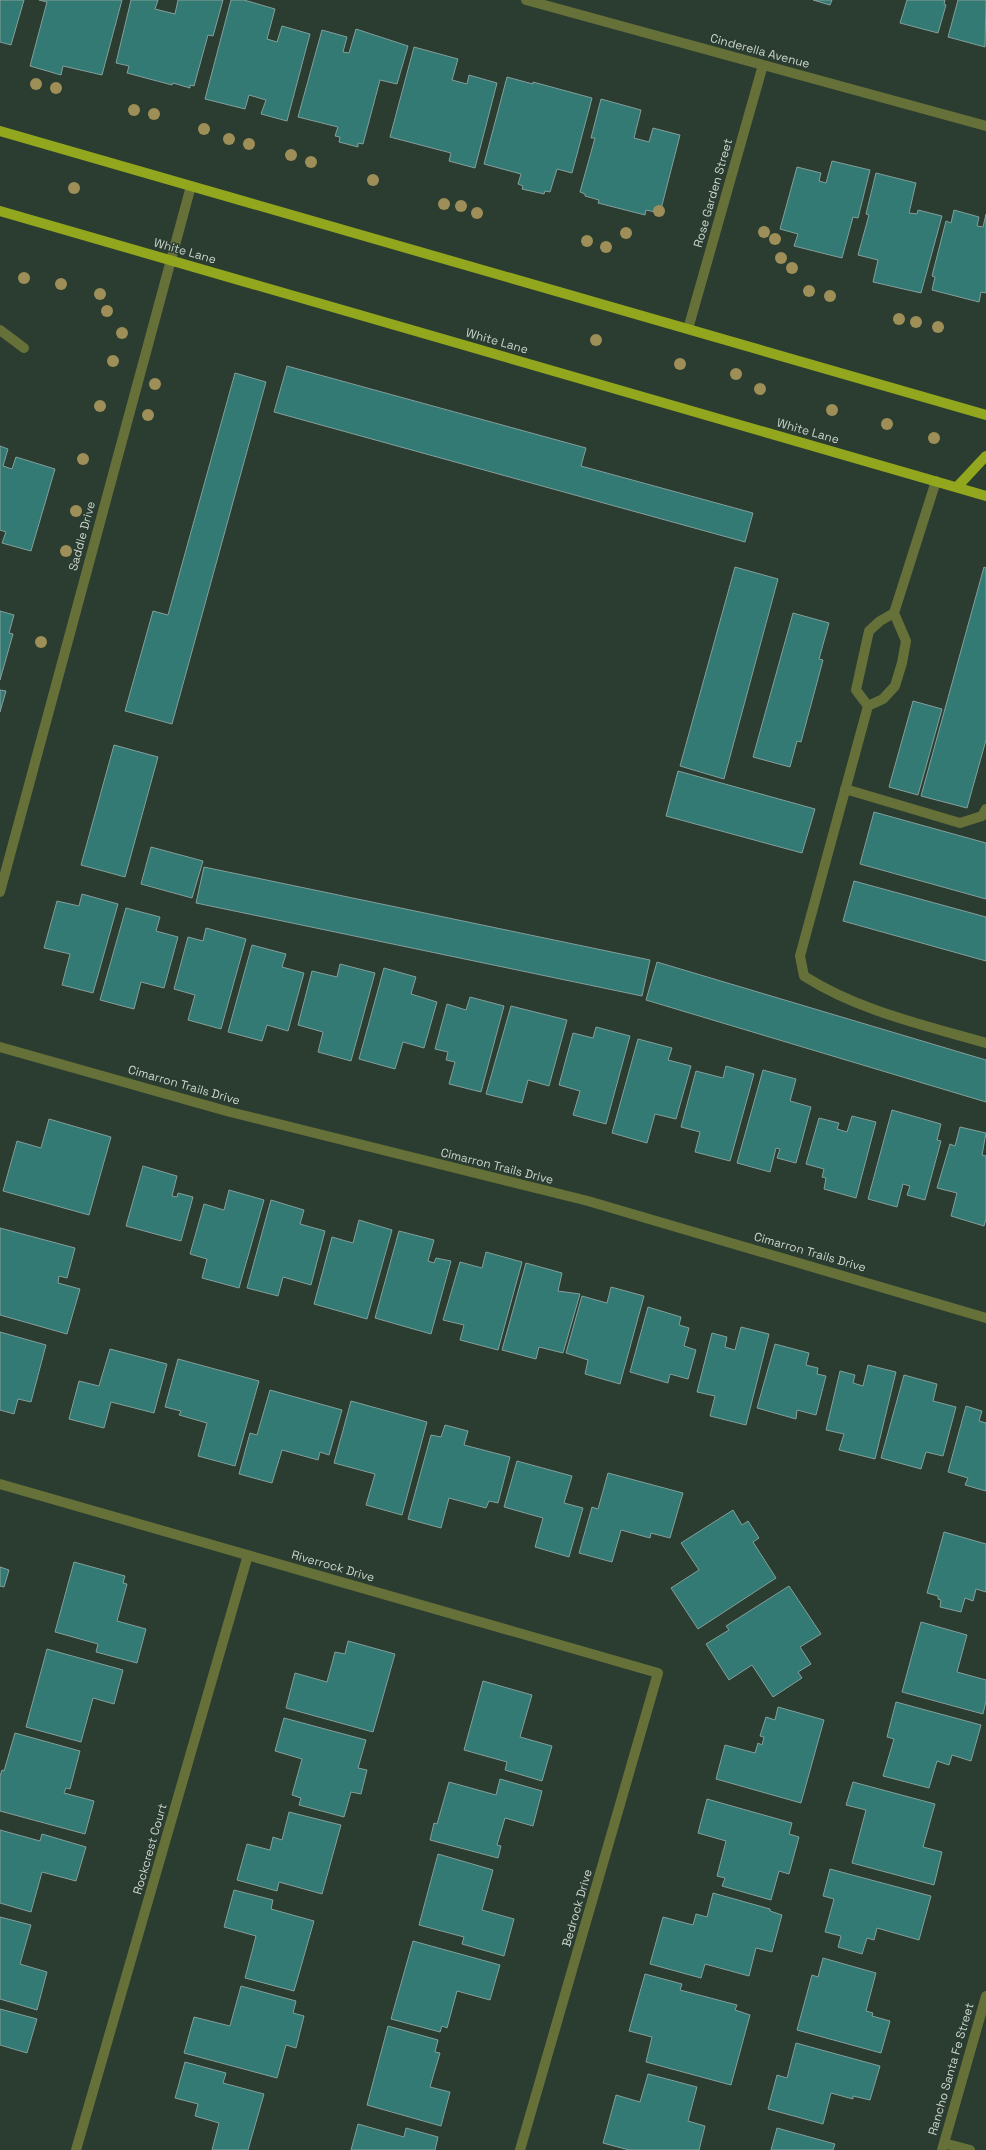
<svg xmlns="http://www.w3.org/2000/svg" width="986" height="2150" viewBox="0 0 986 2150" font-family="'Space Grotesk',sans-serif">
  <style>
    .building { fill: #327a73; stroke: #859f9c }
    .lines { fill: none; stroke-linecap: round; stroke-linejoin: round }
    .minor { stroke: #657138; stroke-width: 10 }
    .major { stroke: #92a71d; stroke-width: 10 }
    .tree { fill: #9e8e57 }
    .labels { text-anchor: middle; dominant-baseline: central; stroke-width: 3; stroke-linejoin: round; paint-order: stroke }
    .street-label { font-size: 12px; fill: #cad4cd; stroke: #2b3c30 }
  </style>
  <rect width="100%" height="100%" fill="#2b3c30"/>
  <path class="building" d="M0,0H24L11,45L0,42Z
    M39,0H122L102,75L63,66L61,75L30,66L47,2Z
    M131,0H158L155,9L175,14L178,0H223L213,36L208,35L194,86L190,85V88L173,83L172,85L127,73L129,66L116,63Z
    M231,0H244L275,9L267,39L277,42L282,26L310,34L287,121L261,114L266,100L249,95L245,109L205,99Z
    M813,0H832L830,5Z
    M907,0H945L944,4L946,5L938,33L900,23Z
    M958,0H986L985,47L948,37Z
    M356,29L408,46L397,84L380,80L363,144L358,143V147L339,142L340,137L335,136L338,127L298,117L322,30L347,37L343,52L349,53Z
    M414,47L458,59L452,80L467,84L469,75L497,83L475,168L449,161L451,153L390,137Z
    M507,77L533,84V82L592,98L572,173L557,169L550,192L545,191L544,194L522,189L523,186L518,184L521,174L484,164Z
    M601,99L641,110L634,138L649,142L653,128L680,135L660,213L646,210L645,215L598,203L599,200L585,196V194L580,192L595,138H591Z
    M832,161L870,170L858,218L853,217L842,258L794,246L798,234L780,229L797,167L821,173L819,181L826,183Z
    M876,173L916,183L909,213L917,214L918,210L942,216L921,293L873,282L878,260L858,255L869,215L866,214Z
    M954,210L979,217L977,226L983,227L986,214V293L981,292L979,302L932,290L935,277L932,276L946,221L951,223Z
    M287,366L586,448L581,466L753,513L745,542L274,412Z
    M235,373L266,382L172,724L125,711L153,611L168,615Z
    M0,446L8,449L3,466L12,469L16,457L55,469L31,551L2,543L6,532L0,530Z
    M735,567L778,579L724,779L680,766Z
    M984,567L986,568V740L967,808L921,796Z
    M0,611L14,615L9,633L13,634L0,680Z
    M793,613L829,623L819,659L823,660L801,742L797,741L790,767L753,757Z
    M0,690L6,691L0,712Z
    M913,701L942,709L918,795L889,787Z
    M114,745L158,757L125,877L81,865Z
    M678,771L815,809L802,853L666,816Z
    M874,812L986,843V899L860,864Z
    M151,847L203,861L192,898L141,884Z
    M204,867L650,960L642,996L196,903Z
    M854,881L986,917V961L843,921Z
    M82,894L118,904L93,993L62,985L70,954L44,948L57,901L79,906Z
    M126,908L160,917L156,931L178,937L164,988L141,982L134,1009L100,1000Z
    M206,928L246,939L221,1029L188,1020L195,995L174,989L188,937L203,941Z
    M252,945L286,954L282,967L304,973L288,1031L267,1025L262,1041L228,1032Z
    M657,962L986,1060V1102L646,1000Z
    M340,964L375,973L351,1061L318,1052L323,1032L298,1025L312,971L337,977Z
    M384,968L416,977L411,994L437,1002L424,1048L403,1042L395,1069L359,1059Z
    M470,997L504,1006L481,1092L449,1084L455,1062L446,1060L448,1052L435,1049L447,1004L466,1010Z
    M511,1006L567,1020L549,1086L528,1080L522,1103L486,1094Z
    M596,1027L630,1036L606,1124L573,1115L580,1091L559,1085L573,1033L593,1038Z
    M638,1039L672,1048L668,1060L691,1066L676,1119L655,1114L647,1143L612,1133Z
    M726,1066L754,1074L730,1161L695,1152L700,1132L681,1127L696,1071L723,1078Z
    M763,1070L796,1079L790,1101L811,1107L796,1163L777,1158L780,1149L776,1148L770,1172L737,1163Z
    M892,1110L941,1124L937,1140L941,1141L925,1200L907,1195L910,1186L903,1184L897,1207L868,1199Z
    M852,1116L876,1122L856,1198L824,1189L826,1178L822,1177L824,1169L806,1164L819,1118L839,1123L837,1129L847,1132Z
    M49,1119L111,1137L89,1215L3,1191L17,1141L41,1148Z
    M960,1127L986,1133L982,1155L986,1156V1219L984,1226L951,1216L957,1193L937,1188L950,1144L955,1146Z
    M143,1166L177,1176L172,1196L177,1197L178,1193L193,1197L181,1241L126,1226Z
    M229,1190L264,1200L239,1288L202,1278L207,1259L190,1254L204,1204L224,1210Z
    M271,1200L304,1210L300,1224L325,1231L311,1285L283,1277L278,1296L247,1288Z
    M359,1220L392,1230L367,1319L314,1304L332,1237L353,1243Z
    M0,1228L75,1248L67,1278L59,1276L58,1283L80,1289L67,1334L0,1315Z
    M399,1231L434,1240L428,1261L434,1263L436,1258L451,1261L431,1334L375,1318Z
    M486,1252L522,1262L498,1350L460,1340L464,1325L443,1320L460,1262L482,1268Z
    M526,1263L562,1273L558,1291L580,1294L563,1353L539,1347L536,1359L502,1350Z
    M611,1287L644,1296L620,1384L585,1374L588,1360L566,1353L582,1296L607,1303Z
    M648,1307L681,1317L679,1325L689,1328L684,1346L696,1350L688,1379L670,1374L668,1383L630,1372Z
    M741,1327L769,1334L746,1425L710,1416L715,1396L697,1392L712,1333L727,1337L725,1347L735,1350Z
    M0,1332L46,1345L31,1402L18,1399L14,1414L0,1410Z
    M775,1344L809,1353L806,1365L818,1368L817,1374L826,1376L816,1415L797,1410L796,1419L757,1408Z
    M110,1349L167,1364L154,1413L111,1402L104,1428L69,1419L79,1381L99,1386Z
    M178,1359L259,1381L235,1466L198,1456L207,1423L179,1415L181,1411L165,1407Z
    M868,1365L896,1372L875,1459L839,1450L844,1434L826,1430L840,1371L855,1375L853,1383L863,1386Z
    M904,1375L937,1384L933,1401L956,1407L943,1456L926,1452L921,1469L881,1458Z
    M270,1390L342,1410L329,1455L320,1452L318,1460L282,1450L272,1483L239,1474L250,1433L257,1435Z
    M351,1401L427,1422L402,1515L366,1505L375,1474L334,1463Z
    M966,1406L982,1411L979,1421L986,1423V1491L965,1485L968,1478L948,1472Z
    M445,1425L468,1431L464,1445L510,1457L498,1503L489,1501L486,1508L449,1498L441,1528L408,1519L431,1435L441,1437Z
    M517,1461L572,1476L564,1503L583,1508L569,1557L535,1547L543,1518L504,1507Z
    M608,1473L683,1493L670,1538L651,1533L650,1538L621,1530L612,1562L579,1553L592,1507L598,1509Z
    M733,1510L742,1525L748,1521L759,1538L753,1542L776,1578L698,1629L671,1588L699,1570L681,1543Z
    M944,1532L986,1544V1592L976,1589L973,1601L965,1598L961,1612L940,1607L941,1600L938,1599V1596L927,1593Z
    M74,1562L125,1576L123,1583L127,1584L117,1621L146,1629L137,1663L96,1652L98,1644L55,1632Z
    M0,1567L9,1570L4,1587L0,1586Z
    M789,1586L821,1634L800,1647L811,1664L798,1672L802,1678L773,1697L752,1665L729,1680L706,1644L729,1630L726,1626Z
    M921,1622L967,1635L957,1672L986,1680V1701L983,1714L902,1692Z
    M348,1641L395,1654L373,1732L286,1708L295,1673L327,1682L335,1652L345,1654Z
    M47,1649L123,1670L114,1704L93,1698L81,1742L26,1727Z
    M483,1681L532,1695L520,1737L552,1746L542,1781L505,1770L507,1762L464,1750Z
    M896,1702L981,1725L971,1761L952,1755L949,1765L937,1761L929,1788L883,1776L894,1739L887,1737Z
    M778,1707L824,1720L801,1803L716,1779L725,1745L755,1753L758,1743L762,1745L764,1737L760,1736L766,1717L775,1720Z
    M284,1718L366,1740L358,1768L367,1770L361,1794L351,1792L344,1817L299,1805L301,1798L292,1795L302,1759L275,1751Z
    M15,1733L80,1751L70,1789L66,1788L64,1793L94,1801L85,1834L0,1811V1776L2,1770L4,1771Z
    M500,1779L542,1791L533,1826L505,1818L497,1845L501,1846L498,1858L430,1840L434,1823L437,1824L449,1782L496,1795Z
    M853,1782L935,1804L923,1847L942,1852L934,1885L852,1863L866,1810L846,1805Z
    M707,1799L792,1823L789,1834L799,1837L789,1874L779,1871L771,1900L722,1886L725,1878L717,1876L726,1841L698,1833Z
    M289,1812L341,1825L322,1894L279,1882L277,1891L237,1880L247,1844L270,1850L273,1837L282,1840Z
    M0,1830L40,1841L42,1834L86,1847L76,1881L42,1872L31,1912L0,1903Z
    M438,1854L493,1870L482,1910L514,1919L504,1956L462,1944L464,1937L419,1925Z
    M830,1869L931,1896L919,1940L877,1928L874,1940L867,1938L862,1954L838,1947L841,1936L825,1932L834,1899L823,1896Z
    M234,1890L273,1900L271,1909L314,1921L294,1991L245,1978L256,1936L224,1927Z
    M713,1893L770,1909V1911L782,1915L772,1952L756,1948L749,1976L705,1964L701,1978L650,1964L663,1917L693,1925L696,1914L707,1917Z
    M0,1917L31,1925L20,1964L47,1972L37,2010L0,1999Z
    M413,1941L500,1965L490,2000L457,1991L447,2028L442,2026L440,2032L391,2019Z
    M823,1958L876,1973L866,2011L873,2013L872,2016L890,2021L881,2053L797,2030L812,1975L818,1977Z
    M645,1974L682,1984L680,1990L737,2005L735,2010L750,2015L731,2085L646,2062L652,2037L629,2031Z
    M241,1986L296,2001L293,2013L304,2016L296,2048L286,2045L277,2078L184,2053L194,2017L230,2026Z
    M0,2009L37,2019L27,2053L0,2045Z
    M388,2026L438,2040L435,2052L440,2053L430,2087L450,2092L441,2126L367,2105Z
    M796,2043L880,2066L870,2100L853,2096V2099L831,2093L823,2124L768,2109L777,2075L787,2078Z
    M185,2062L226,2073L223,2083L264,2094L248,2150H212L219,2123L195,2116L198,2104L175,2098Z
    M648,2074L697,2087L688,2121L705,2126L699,2150H629L603,2143L616,2095L640,2102Z
    M358,2124L404,2137L406,2128L438,2137L435,2150H351Z
    M777,2128L835,2144L833,2150H771Z"/>
  <g class="lines">
    <path class="minor" d="M526,0L986,126
      M688,329L763,65
      M0,330L24,348
      M894,613L880,621L869,631L856,690L868,706L883,699L895,686L902,663L906,641L894,613L936,481
      M868,706L800,956L804,976C859,1011 924,1025 986,1043
      M845,789L960,823L982,816L986,809
      M0,892L191,186
      M0,1047L230,1112L588,1201L986,1318
      M0,1484L658,1673L520,2150
      M944,2143L970,2150
      M76,2150L248,1555
      M942,2150L986,1996"/>
    <path class="major" d="M0,131L986,415
      M0,211L986,496
      M957,487L986,456"/>
  </g>
  <g class="tree">
    <circle cx="36" cy="84" r="6"/>
    <circle cx="56" cy="88" r="6"/>
    <circle cx="134" cy="110" r="6"/>
    <circle cx="154" cy="114" r="6"/>
    <circle cx="204" cy="129" r="6"/>
    <circle cx="229" cy="139" r="6"/>
    <circle cx="249" cy="144" r="6"/>
    <circle cx="291" cy="155" r="6"/>
    <circle cx="311" cy="162" r="6"/>
    <circle cx="373" cy="180" r="6"/>
    <circle cx="74" cy="188" r="6"/>
    <circle cx="444" cy="204" r="6"/>
    <circle cx="461" cy="206" r="6"/>
    <circle cx="659" cy="211" r="6"/>
    <circle cx="477" cy="213" r="6"/>
    <circle cx="764" cy="232" r="6"/>
    <circle cx="626" cy="233" r="6"/>
    <circle cx="775" cy="239" r="6"/>
    <circle cx="587" cy="241" r="6"/>
    <circle cx="606" cy="247" r="6"/>
    <circle cx="781" cy="258" r="6"/>
    <circle cx="792" cy="268" r="6"/>
    <circle cx="24" cy="278" r="6"/>
    <circle cx="61" cy="284" r="6"/>
    <circle cx="809" cy="291" r="6"/>
    <circle cx="100" cy="294" r="6"/>
    <circle cx="830" cy="296" r="6"/>
    <circle cx="107" cy="311" r="6"/>
    <circle cx="899" cy="319" r="6"/>
    <circle cx="916" cy="322" r="6"/>
    <circle cx="938" cy="327" r="6"/>
    <circle cx="122" cy="333" r="6"/>
    <circle cx="596" cy="340" r="6"/>
    <circle cx="113" cy="361" r="6"/>
    <circle cx="680" cy="364" r="6"/>
    <circle cx="736" cy="374" r="6"/>
    <circle cx="155" cy="384" r="6"/>
    <circle cx="760" cy="389" r="6"/>
    <circle cx="100" cy="406" r="6"/>
    <circle cx="832" cy="410" r="6"/>
    <circle cx="148" cy="415" r="6"/>
    <circle cx="887" cy="424" r="6"/>
    <circle cx="934" cy="438" r="6"/>
    <circle cx="83" cy="459" r="6"/>
    <circle cx="76" cy="511" r="6"/>
    <circle cx="66" cy="551" r="6"/>
    <circle cx="41" cy="642" r="6"/>
  </g>
  <g class="labels">
    <g class="street-label">
      <text transform="translate(760 51) rotate(15)">Cinderella Avenue</text>
      <text transform="translate(713 193) rotate(-74)">Rose Garden Street</text>
      <text transform="translate(185 251) rotate(16)">White Lane</text>
      <text transform="translate(497 341) rotate(16)">White Lane</text>
      <text transform="translate(808 431) rotate(16)">White Lane</text>
      <text transform="translate(82 536) rotate(-75)">Saddle Drive</text>
      <text transform="translate(184 1085) rotate(16)">Cimarron Trails Drive</text>
      <text transform="translate(497 1166) rotate(14)">Cimarron Trails Drive</text>
      <text transform="translate(810 1252) rotate(16)">Cimarron Trails Drive</text>
      <text transform="translate(333 1566) rotate(16)">Riverrock Drive</text>
      <text transform="translate(150 1849) rotate(-74)">Rockcrest Court</text>
      <text transform="translate(577 1908) rotate(-74)">Bedrock Drive</text>
      <text transform="translate(951 2069) rotate(-74)">Rancho Santa Fe Street</text>
    </g>
  </g>
</svg>
